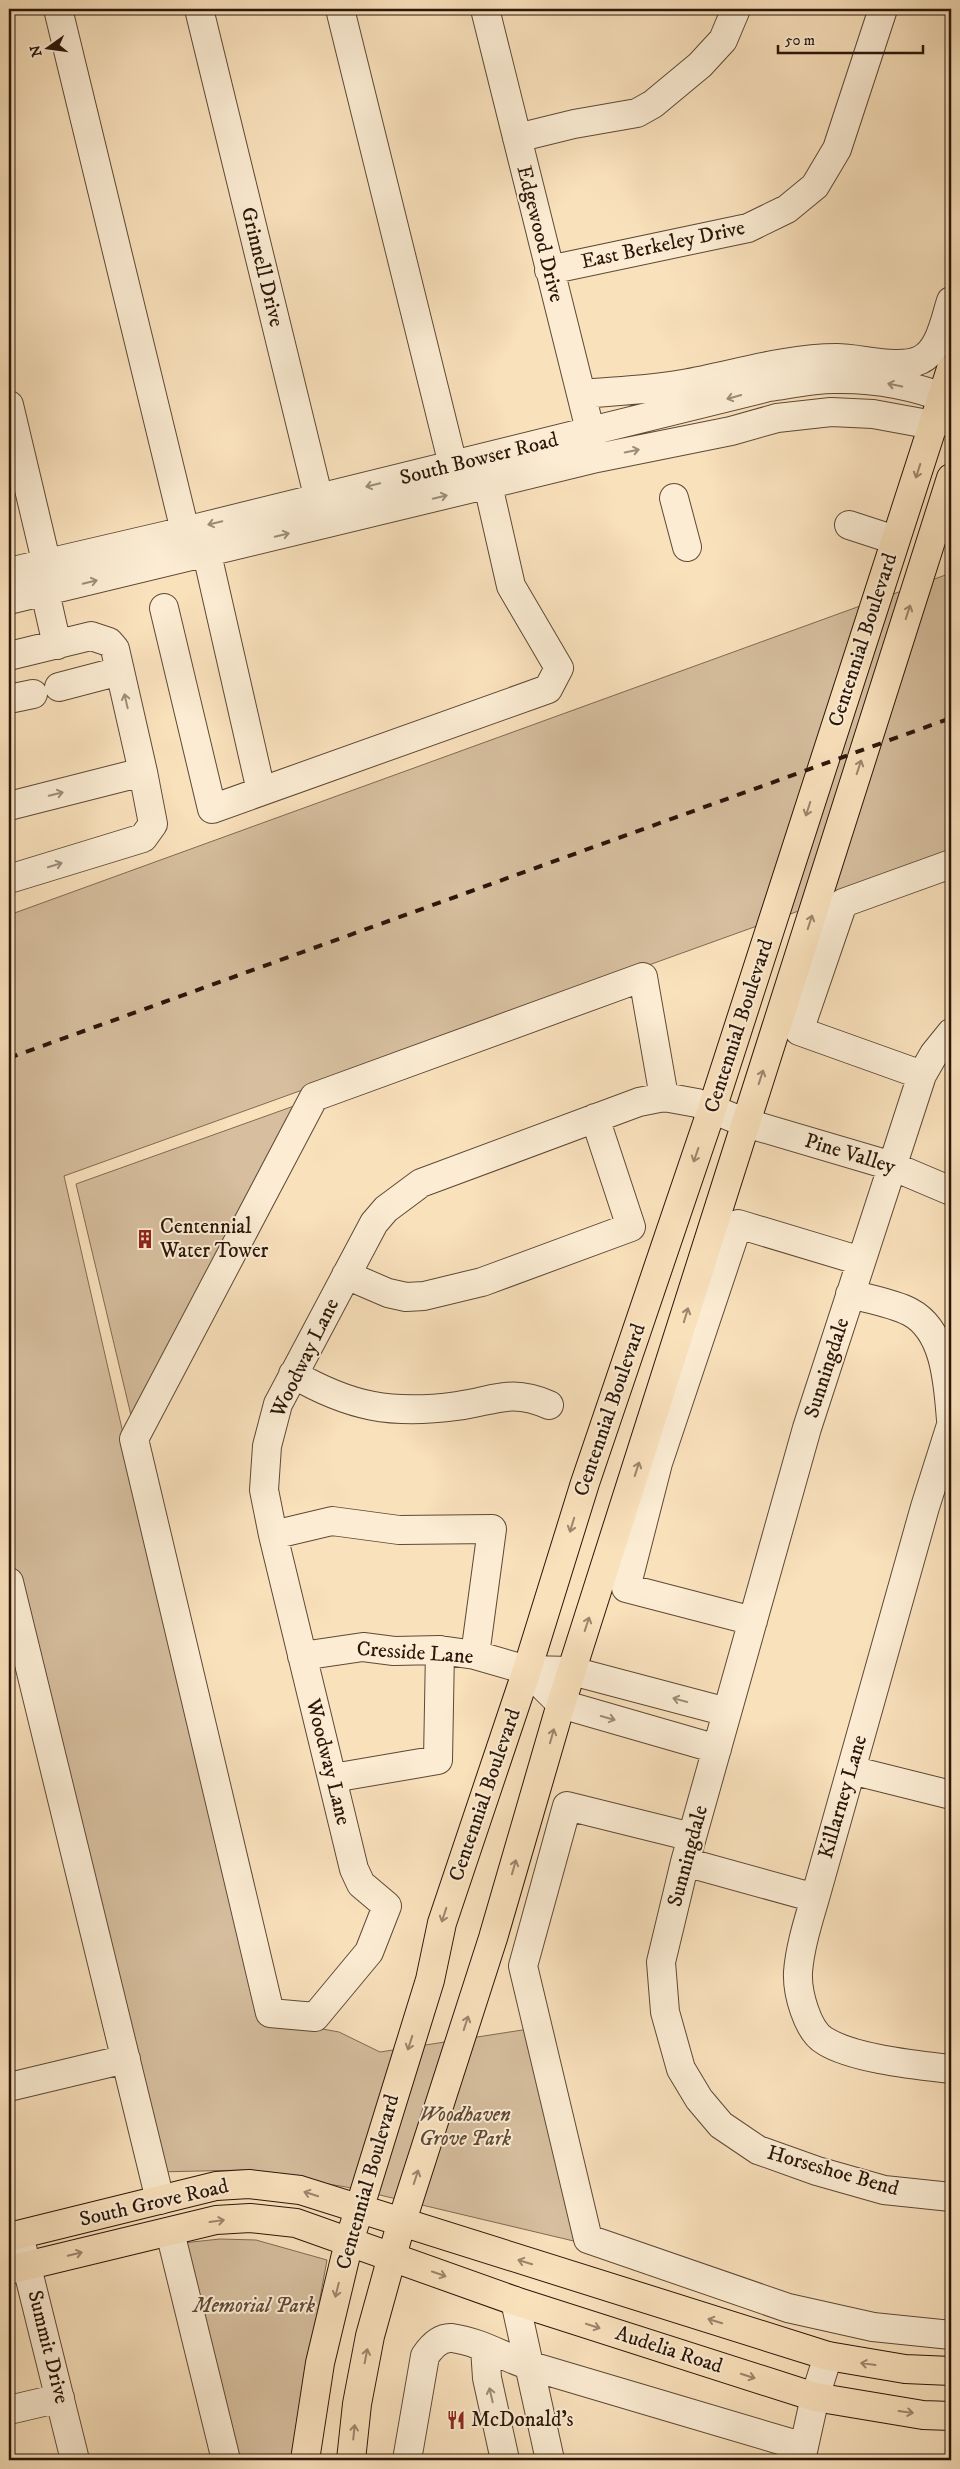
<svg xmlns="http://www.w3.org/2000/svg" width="960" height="2469" viewBox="0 0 960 2469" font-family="'IM FELL DW Pica',serif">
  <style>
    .green { fill: #d6be9e; stroke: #806a54 }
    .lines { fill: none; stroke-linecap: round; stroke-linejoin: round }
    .minor-casing { stroke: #5e4936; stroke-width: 30 }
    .major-casing { stroke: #2b160a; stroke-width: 30 }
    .minor { stroke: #fbecd3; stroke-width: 28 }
    .major { stroke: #f9e1bc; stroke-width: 28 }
    .rail { stroke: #2b160a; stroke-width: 4; stroke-dasharray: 9 9; stroke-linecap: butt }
    .oneway { stroke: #9d8c79 }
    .oneway2 { stroke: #9c866c }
    .labels { text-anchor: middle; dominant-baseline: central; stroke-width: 4; stroke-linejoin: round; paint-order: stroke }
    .street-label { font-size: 21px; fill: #2b160a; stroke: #fbecd3 }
    .poi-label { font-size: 21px; fill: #2b160a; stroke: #fbecd3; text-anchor: start }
    .park-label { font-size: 21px; font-style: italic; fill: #5e4836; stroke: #fbecd3 }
  </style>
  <rect width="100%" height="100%" fill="#f9e1bc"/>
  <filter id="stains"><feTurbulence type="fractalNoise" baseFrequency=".004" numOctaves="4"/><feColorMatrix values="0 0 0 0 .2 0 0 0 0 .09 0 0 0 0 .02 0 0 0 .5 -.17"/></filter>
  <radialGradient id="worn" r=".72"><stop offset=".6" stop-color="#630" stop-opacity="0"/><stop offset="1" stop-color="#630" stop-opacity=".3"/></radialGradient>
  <path class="green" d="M951,573V856L64,1176L257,2017L339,2032L380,2052L529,2029L582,2243L346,2187L244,2170L158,2172L77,1861L9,1563V915Z
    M294,1106L134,1428L76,1184Z
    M220,2239L256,2240L327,2260L297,2424L294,2460H226L173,2244Z"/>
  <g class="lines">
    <g class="minor-casing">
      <path id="minor" d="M58,9L185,531
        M199,9L323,516
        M340,9L453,465
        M485,9L595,450
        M517,138L574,124L637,113L653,104L700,65L723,40L736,9
        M549,270L748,228L787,209L815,186L837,149L883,9
        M581,394C615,391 650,390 683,384C734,375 785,358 837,358C860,358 899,370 920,360C940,351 945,319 951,301
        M9,405L51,582
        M674,498L687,547
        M849,525L895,540
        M207,554L261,791
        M9,572L185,531L769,387C790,384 813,379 834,379C873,378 915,386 951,400
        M45,592L57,645
        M9,600L597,458L731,431L777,418L831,412L873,414L933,425L951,418
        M164,608L212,809L548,689L559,668L511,586L488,485
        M9,656L91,636L109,642L115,649L143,772L9,806
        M59,687L120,671
        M9,699L33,694
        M9,879L143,838L153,824L143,772
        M951,1033L934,1054L922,1075L807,1428L685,1862L661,1962L665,2012L681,2069L699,2099L721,2125L758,2150L817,2171L884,2190L951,2197
        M922,1075L799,1031L843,903L951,864
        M664,1097L643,977L314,1097L134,1439L270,2013L315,2017L369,1952L387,1906L361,1884L354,1869L273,1535L264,1490L267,1446L278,1404L374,1223L386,1209L421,1183L639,1102L664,1097L697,1103L746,1123L892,1166L951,1191
        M346,1275L388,1293L406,1297L424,1296L482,1282L631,1227L595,1118
        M850,1294C869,1299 893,1303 910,1312C946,1331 948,1385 951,1420
        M293,1374C350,1407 392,1415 457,1406C495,1401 510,1388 549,1405
        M951,1425L925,1507L815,1898C808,1922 800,1947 798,1972C797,1992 807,2031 825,2041C854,2059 917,2065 951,2069
        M273,1535L332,1521L399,1530L492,1529L475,1655
        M9,1582L160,2200
        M753,1621L626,1588L658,1463L738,1224L861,1261
        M302,1656L363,1647L394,1651L440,1650L475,1655L527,1670L572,1671L727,1712
        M527,1670L561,1704L717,1749
        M851,1770L951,1795
        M333,1778L438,1760L440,1650
        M692,1837L567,1806L523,1966L588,2239L788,2308L873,2327L951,2335
        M685,1862L815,1898
        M9,2087L126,2059
        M170,2232L226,2460
        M19,2235L75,2460
        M515,2301L550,2460
        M485,2348L487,2378L505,2460
        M9,2410L60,2398
        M407,2460L425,2356C431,2347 440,2337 452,2338C481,2342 507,2359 534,2367C624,2394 714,2420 804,2447
        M801,2460L815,2397L828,2356"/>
    </g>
    <g class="major-casing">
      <path id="major" d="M9,2237L216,2186L249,2184L300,2190L828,2356L905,2369L951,2371
        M9,2270L216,2220L250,2218L296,2223L515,2301L815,2397L923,2415L951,2416
        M305,2460L320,2363L349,2242L430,1980L442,1923L527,1670L585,1483L712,1109L951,369
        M351,2460L357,2404L370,2336L401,2224L493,1938L561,1704L951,478"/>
    </g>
    <use href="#minor" class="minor"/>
    <use href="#major" class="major"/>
    <path class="rail" d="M9,1058L951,718"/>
  </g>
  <defs><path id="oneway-shaft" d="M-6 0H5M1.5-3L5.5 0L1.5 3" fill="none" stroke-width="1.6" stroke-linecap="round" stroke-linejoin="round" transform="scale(1.25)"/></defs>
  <g class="oneway">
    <use href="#oneway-shaft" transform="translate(895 385) rotate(-168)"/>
    <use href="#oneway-shaft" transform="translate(734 397) rotate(164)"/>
    <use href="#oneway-shaft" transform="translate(632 451) rotate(-12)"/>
    <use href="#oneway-shaft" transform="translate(373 485) rotate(166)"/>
    <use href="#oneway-shaft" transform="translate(440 497) rotate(-14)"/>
    <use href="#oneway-shaft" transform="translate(215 523) rotate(166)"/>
    <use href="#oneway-shaft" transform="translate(282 535) rotate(-14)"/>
    <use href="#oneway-shaft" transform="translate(90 582) rotate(-14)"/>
    <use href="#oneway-shaft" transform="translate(126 701) rotate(-103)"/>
    <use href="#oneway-shaft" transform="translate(56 794) rotate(-14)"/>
    <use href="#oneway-shaft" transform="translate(55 865) rotate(-17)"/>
    <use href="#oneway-shaft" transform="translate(680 1700) rotate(-165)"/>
    <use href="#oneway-shaft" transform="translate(608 1718) rotate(16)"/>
    <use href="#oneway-shaft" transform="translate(491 2395) rotate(-103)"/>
  </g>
  <g class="oneway2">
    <use href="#oneway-shaft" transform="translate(918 471) rotate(108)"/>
    <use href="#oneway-shaft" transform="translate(908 612) rotate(-72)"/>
    <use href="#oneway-shaft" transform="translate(859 767) rotate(-72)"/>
    <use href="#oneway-shaft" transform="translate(808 809) rotate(108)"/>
    <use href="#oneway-shaft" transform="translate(810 922) rotate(-72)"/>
    <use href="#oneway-shaft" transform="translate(761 1077) rotate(-72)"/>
    <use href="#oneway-shaft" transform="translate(696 1155) rotate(109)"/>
    <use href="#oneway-shaft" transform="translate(686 1315) rotate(-73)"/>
    <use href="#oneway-shaft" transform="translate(637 1469) rotate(-72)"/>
    <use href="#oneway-shaft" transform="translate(572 1525) rotate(107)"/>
    <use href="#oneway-shaft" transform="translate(587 1624) rotate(-72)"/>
    <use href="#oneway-shaft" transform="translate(552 1736) rotate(-74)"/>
    <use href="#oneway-shaft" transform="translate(514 1867) rotate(-74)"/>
    <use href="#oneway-shaft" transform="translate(444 1915) rotate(108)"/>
    <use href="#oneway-shaft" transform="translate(466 2023) rotate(-72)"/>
    <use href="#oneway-shaft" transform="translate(410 2043) rotate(108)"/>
    <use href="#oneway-shaft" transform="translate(416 2177) rotate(-72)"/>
    <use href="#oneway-shaft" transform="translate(311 2194) rotate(-162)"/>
    <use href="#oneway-shaft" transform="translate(217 2221) rotate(-8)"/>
    <use href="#oneway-shaft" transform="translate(75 2254) rotate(-13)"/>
    <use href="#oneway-shaft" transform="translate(525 2262) rotate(-163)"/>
    <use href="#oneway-shaft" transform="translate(439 2274) rotate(19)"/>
    <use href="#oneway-shaft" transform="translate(337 2290) rotate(104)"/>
    <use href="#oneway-shaft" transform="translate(715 2321) rotate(-163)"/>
    <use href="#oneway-shaft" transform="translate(593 2326) rotate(18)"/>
    <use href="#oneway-shaft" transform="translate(366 2356) rotate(-79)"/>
    <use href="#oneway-shaft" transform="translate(868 2364) rotate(-172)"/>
    <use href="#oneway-shaft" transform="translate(748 2376) rotate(18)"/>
    <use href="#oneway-shaft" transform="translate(906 2412) rotate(8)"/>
    <use href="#oneway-shaft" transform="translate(354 2432) rotate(-84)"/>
  </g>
  <defs>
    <g id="building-bare" transform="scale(1.5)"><path d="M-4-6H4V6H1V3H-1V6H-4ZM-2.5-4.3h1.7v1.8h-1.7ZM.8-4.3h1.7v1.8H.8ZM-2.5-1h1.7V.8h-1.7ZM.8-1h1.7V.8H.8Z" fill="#8f2418" stroke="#fbecd3" stroke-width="2.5" paint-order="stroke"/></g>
    <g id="restaurant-bare" transform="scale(1.5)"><path d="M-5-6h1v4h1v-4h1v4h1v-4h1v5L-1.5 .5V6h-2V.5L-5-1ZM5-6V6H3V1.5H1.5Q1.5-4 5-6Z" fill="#8f2418" stroke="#fbecd3" stroke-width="2.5" paint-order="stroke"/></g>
  </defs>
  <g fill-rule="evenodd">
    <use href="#building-bare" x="145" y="1239"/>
    <use href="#restaurant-bare" x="456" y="2420"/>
  </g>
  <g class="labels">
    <g class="street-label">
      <text transform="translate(540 234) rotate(76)">Edgewood Drive</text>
      <text transform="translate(663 245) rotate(-12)">East Berkeley Drive</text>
      <text transform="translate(262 267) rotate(76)">Grinnell Drive</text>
      <text transform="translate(479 459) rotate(-14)">South Bowser Road</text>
      <text transform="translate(863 640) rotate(-72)">Centennial Boulevard</text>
      <text transform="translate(739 1026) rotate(-72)">Centennial Boulevard</text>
      <text transform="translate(850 1154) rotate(17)">Pine Valley</text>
      <text transform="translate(305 1358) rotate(-64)">Woodway Lane</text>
      <text transform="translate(827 1368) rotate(-72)">Sunningdale</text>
      <text transform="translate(610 1410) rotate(-71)">Centennial Boulevard</text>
      <text transform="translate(415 1653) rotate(4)">Cresside Lane</text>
      <text transform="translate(328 1762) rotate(76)">Woodway Lane</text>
      <text transform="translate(485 1795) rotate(-71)">Centennial Boulevard</text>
      <text transform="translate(843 1797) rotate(-74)">Killarney Lane</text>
      <text transform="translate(688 1856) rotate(-75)">Sunningdale</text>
      <text transform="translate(833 2171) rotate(16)">Horseshoe Bend</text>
      <text transform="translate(368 2182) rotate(-74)">Centennial Boulevard</text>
      <text transform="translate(154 2203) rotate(-13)">South Grove Road</text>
      <text transform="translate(48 2347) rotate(76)">Summit Drive</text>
      <text transform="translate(669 2350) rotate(18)">Audelia Road</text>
    </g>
    <g class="poi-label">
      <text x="160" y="1227">Centennial<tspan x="160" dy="24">Water Tower</tspan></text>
      <text x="471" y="2420">McDonald's</text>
    </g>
    <g class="park-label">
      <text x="465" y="2115">Woodhaven<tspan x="465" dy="24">Grove Park</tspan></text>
      <text x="254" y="2306">Memorial Park</text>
    </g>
  </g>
  <rect width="960" height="2469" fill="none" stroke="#f9e1bc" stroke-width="30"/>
  <rect x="10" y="10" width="940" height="2449" fill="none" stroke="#2b160a" stroke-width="2.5"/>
  <rect x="15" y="15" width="930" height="2439" fill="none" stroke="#2b160a"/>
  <g transform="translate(48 48) rotate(256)" stroke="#fbecd3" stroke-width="4" paint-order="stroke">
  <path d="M0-4L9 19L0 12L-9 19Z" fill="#2b160a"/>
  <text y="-8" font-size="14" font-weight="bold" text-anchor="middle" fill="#2b160a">N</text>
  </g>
  <path d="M778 45v8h145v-8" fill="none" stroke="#2b160a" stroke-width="2.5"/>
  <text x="785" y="45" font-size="15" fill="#2b160a" stroke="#fbecd3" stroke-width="4" paint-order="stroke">50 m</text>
  <rect width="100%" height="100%" filter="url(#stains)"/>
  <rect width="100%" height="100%" fill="url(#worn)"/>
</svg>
